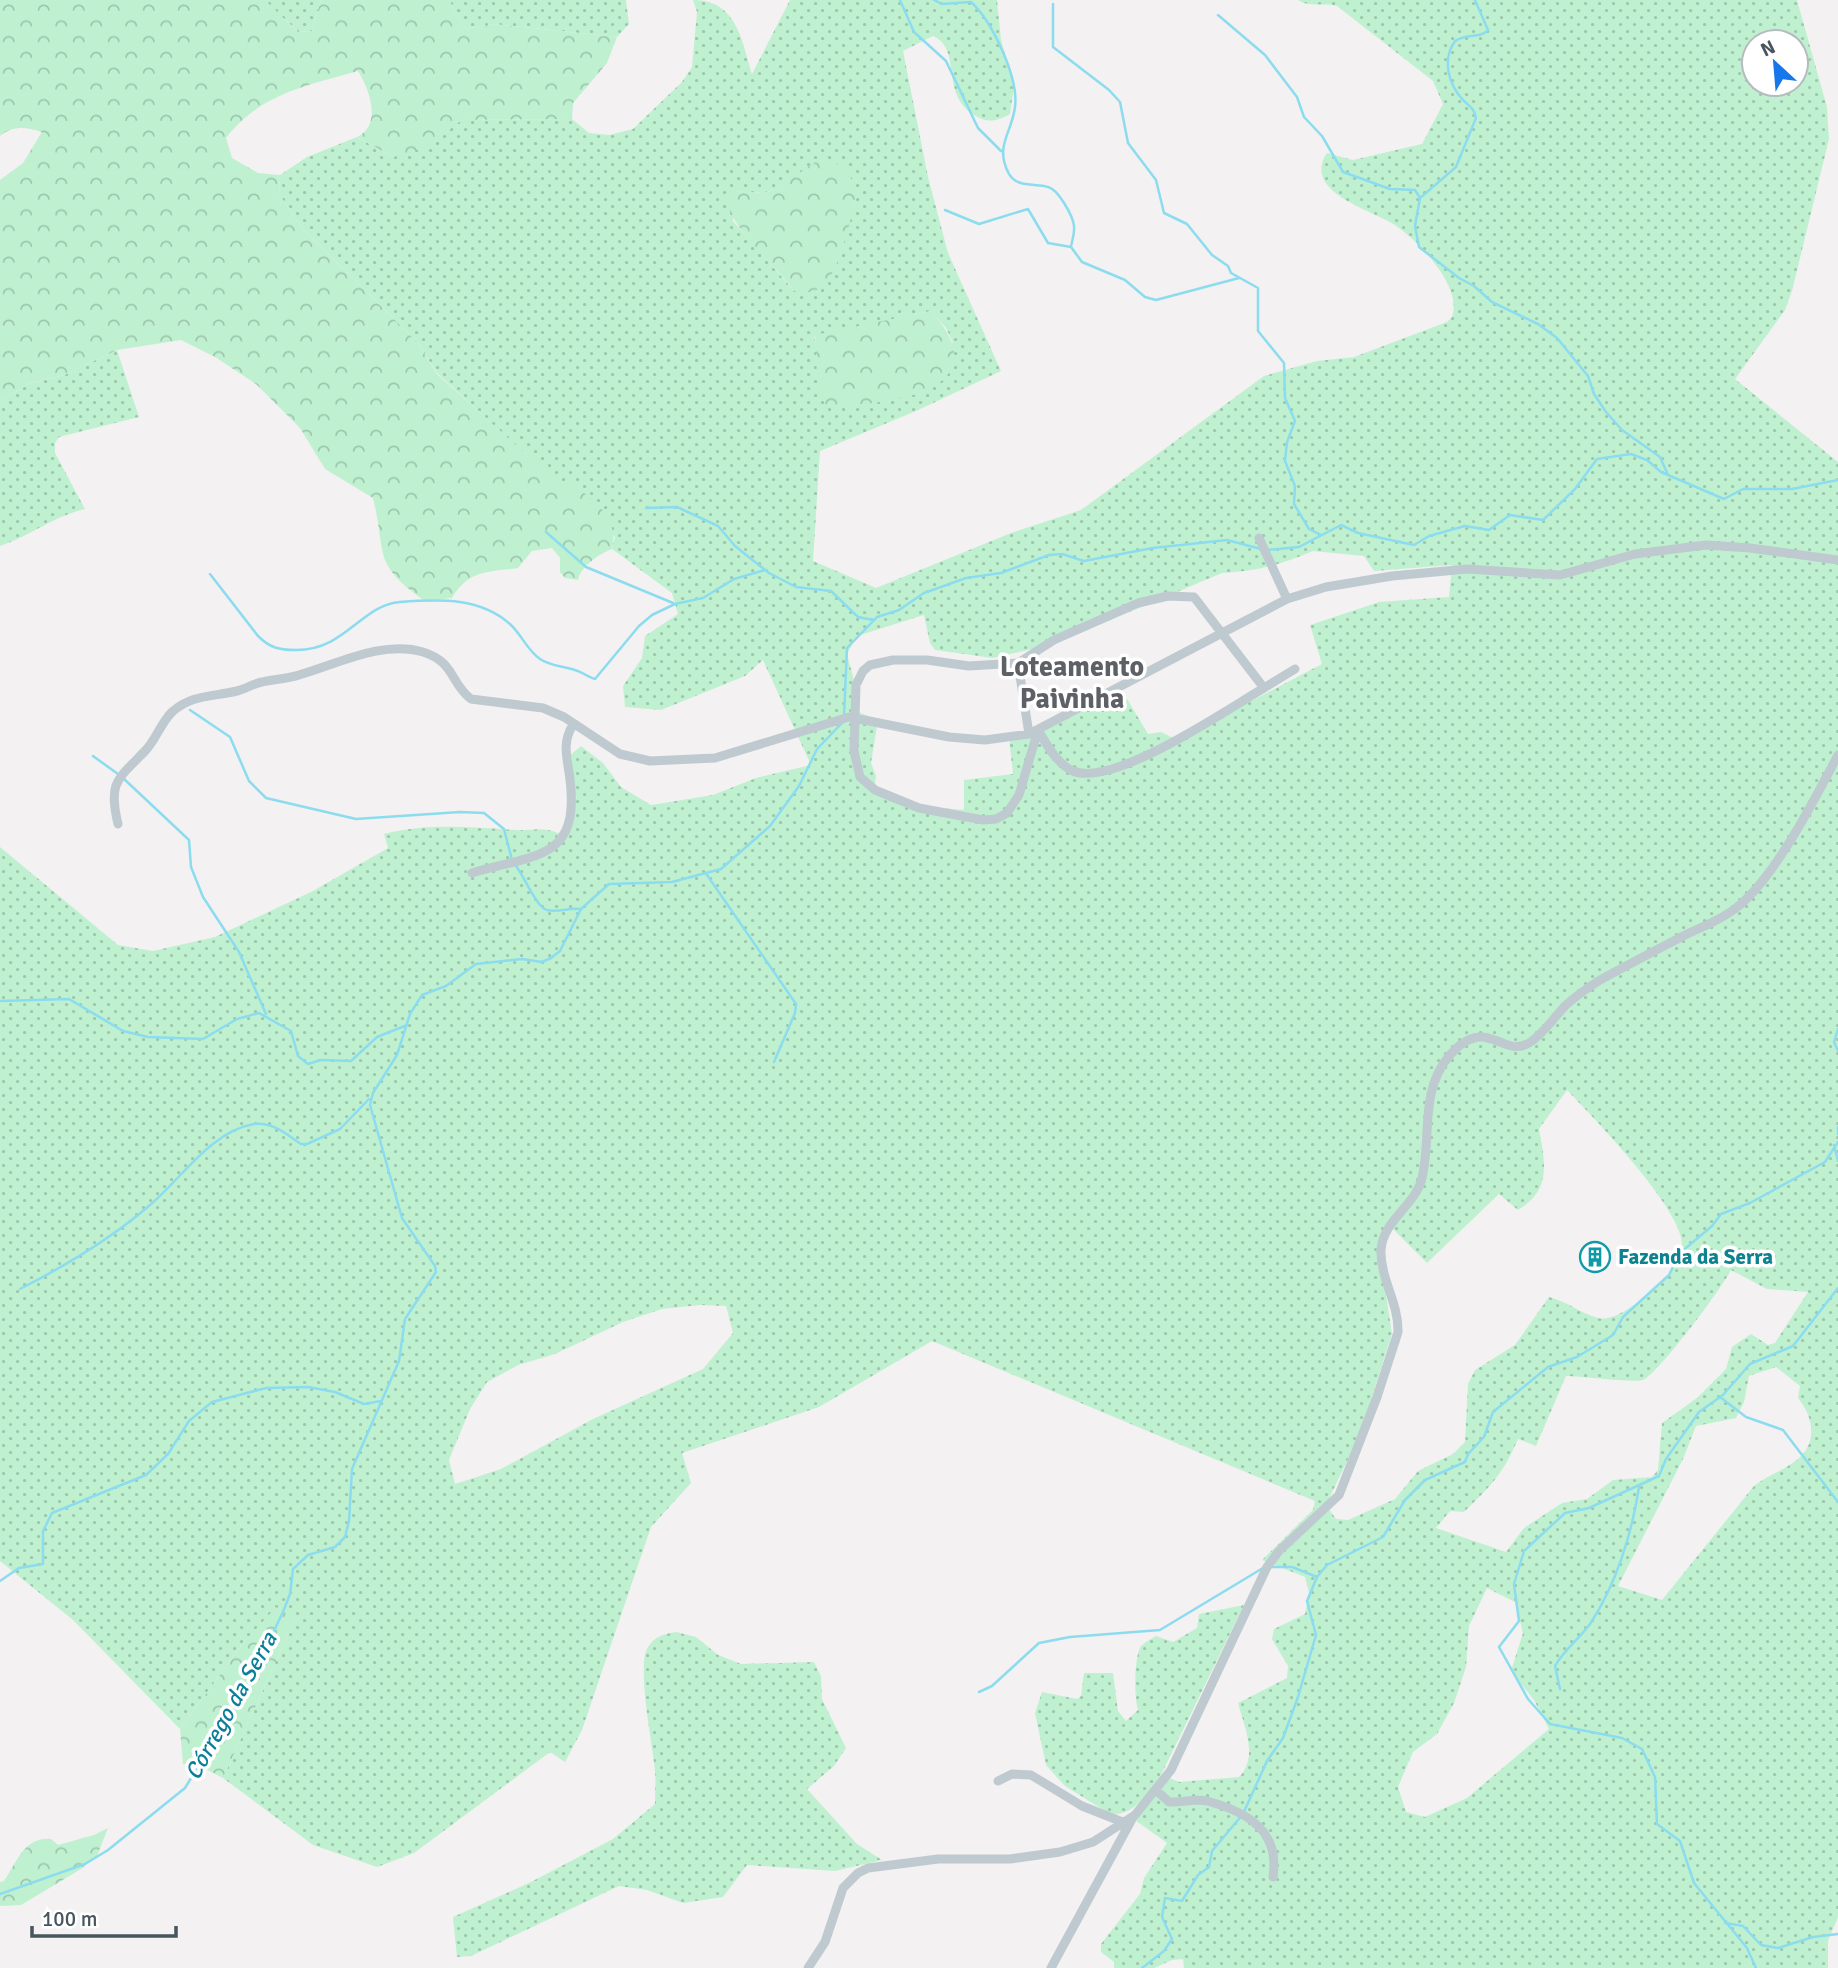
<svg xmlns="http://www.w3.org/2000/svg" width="1838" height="1968" viewBox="0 0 1838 1968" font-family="Signika,sans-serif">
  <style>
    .grass { fill: url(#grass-dots); fill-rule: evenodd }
    .forest { fill: url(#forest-crowns) }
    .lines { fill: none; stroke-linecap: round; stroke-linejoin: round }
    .stream { stroke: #8cdcef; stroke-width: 2.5 }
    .street { stroke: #bfc9d0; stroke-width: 9 }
    .labels { text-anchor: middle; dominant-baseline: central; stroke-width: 7; stroke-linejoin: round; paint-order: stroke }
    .culture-label { font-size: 21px; font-weight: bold; fill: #0d838f; stroke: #fff; text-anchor: start }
    .water-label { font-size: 23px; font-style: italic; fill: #0a7f9a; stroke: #fff }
    .district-label { font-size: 28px; font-weight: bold; fill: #5d6166; stroke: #fff }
  </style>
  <defs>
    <pattern id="grass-dots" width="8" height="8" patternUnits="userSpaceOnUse" patternTransform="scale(1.75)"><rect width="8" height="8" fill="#bff1d1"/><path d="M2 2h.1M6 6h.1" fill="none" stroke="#9dc6ad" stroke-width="1.8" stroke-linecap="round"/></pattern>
    <pattern id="forest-crowns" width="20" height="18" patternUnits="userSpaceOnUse" patternTransform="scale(1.75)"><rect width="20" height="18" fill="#bff1d1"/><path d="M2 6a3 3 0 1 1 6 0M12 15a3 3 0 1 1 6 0" fill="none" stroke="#9dc6ad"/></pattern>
  </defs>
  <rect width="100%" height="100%" fill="#f3f1f1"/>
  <path class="grass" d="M254,0H321L312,31L298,32L286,20Z
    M449,0H626L629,24L617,37L493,24L466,29Z
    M693,0C737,0 742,41 752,74L790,0H997L1001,40L1014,86L1010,114C997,121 988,124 974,115C939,93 963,49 933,36L903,51L928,177L948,253L1001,371L916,411L820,451L813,561L876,588L1011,533L1081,510L1264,376L1317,361L1354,357L1447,322L1452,317C1463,286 1418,241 1395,225C1372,210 1301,192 1327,153L1353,160L1422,144L1443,104L1433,81L1337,6C1324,2 1310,8 1298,0H1797L1827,107L1829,139L1792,291L1785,310L1735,379L1838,462V1917L1828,1941V1968H1184L1183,1959L1172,1960L1154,1968H1114V1962L1101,1952V1944L1140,1894L1144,1878L1167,1843L1135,1820L1167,1777L1179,1782L1239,1777C1259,1757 1244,1726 1238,1703L1287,1678L1288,1666L1272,1639L1274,1629L1305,1614L1309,1593L1305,1577L1262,1560L1313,1510L1315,1501L932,1341L819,1407L682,1453L691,1483L651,1527L582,1730L565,1762L550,1752L414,1853L377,1867L313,1845L223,1778L295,1620L245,1641L180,1729L73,1620L0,1561V847L118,945L153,951L215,937L313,891L388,848L384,834C427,823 471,827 515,830C530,831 543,826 558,833L568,829V757L581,746L603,763L621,787L651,805L713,795L756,778L811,765L763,660L745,676L661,710L625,707L623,686L642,658L645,636L678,614L672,593L612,549L615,537L437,373L417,342L303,229L279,194L280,175L307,157L357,137L393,157L462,120L572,119L589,133L609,135L633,129L682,82L692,67L697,12ZM1754,42H1796V84H1754ZM813,163L858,193L835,264L794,291L733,221L736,191C774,196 785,189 813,163ZM931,311L946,328L953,343L817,349L814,337ZM1313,551L1364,556L1374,571L1452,565L1449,597L1379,602L1310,625L1322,664L1177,740L1161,732L1148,734L1120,687L1071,713L1009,737L1013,774L964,780V810L914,806L874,792L876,776L871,763L878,720L856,711V688L847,654L857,636L924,615L930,643L935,650L993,658L1054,644L1222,573C1255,572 1283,564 1313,551ZM1567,1090C1593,1117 1682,1209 1682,1244C1682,1262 1663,1282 1650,1292C1638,1302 1615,1322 1598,1318C1581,1314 1567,1301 1549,1297L1515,1345L1475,1370L1468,1384L1465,1442L1453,1454L1418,1471L1395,1499L1348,1520L1336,1519L1326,1505L1361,1432L1392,1334L1378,1242L1390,1226L1427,1263L1499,1194L1518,1210C1552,1190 1545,1162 1539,1129ZM1731,1270L1767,1289L1808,1292L1775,1343L1768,1345L1751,1334L1732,1347L1726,1369L1697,1398L1662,1423L1658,1470L1652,1477L1613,1480L1587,1499L1562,1503L1524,1528L1506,1552L1436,1528L1450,1511L1464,1512C1491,1486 1503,1474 1518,1439L1536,1446L1566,1376C1579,1376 1635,1383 1643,1380C1658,1374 1722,1288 1731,1270ZM700,1305L726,1306L733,1333L703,1369L593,1419L501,1469L455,1484L449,1460L470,1409L487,1382L518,1365L555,1354L623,1322L662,1309ZM1776,1367L1800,1386L1798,1398C1813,1416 1818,1442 1798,1459C1785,1470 1768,1475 1754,1486L1662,1600L1618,1586L1683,1459L1696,1426L1736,1418L1744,1402L1749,1376ZM1487,1588L1515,1602L1523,1633L1511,1671L1534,1700L1549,1729L1467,1798L1425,1817L1406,1812L1398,1787L1413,1752L1437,1734L1454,1703L1466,1667L1469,1626Z
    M117,350L139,417L59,437L55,443V453L85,509C54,516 30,536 0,546V402L28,384L64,375Z
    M1244,1605L1161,1775C1149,1792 1134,1817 1110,1814L1065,1786L1046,1765L1035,1713L1042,1692L1077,1699L1081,1696L1084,1673H1113L1118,1711L1126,1721L1138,1710C1134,1698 1134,1656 1141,1646C1145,1642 1151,1639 1156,1636L1173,1642L1197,1628L1199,1614Z
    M676,1632L696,1637L718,1655L741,1664L814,1662L821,1676L822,1699L846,1748L834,1766L807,1789L857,1844L882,1860L835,1871L747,1865L723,1897L683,1903L647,1890L619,1886L471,1956L457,1957L453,1917L529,1883L613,1839L655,1804C655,1793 656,1782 655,1771C653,1746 636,1665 648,1647C655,1636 664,1634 676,1632Z"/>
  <path class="forest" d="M0,0H254L268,3L298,32L312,31L321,0H449L466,29L493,24L617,37L607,63L573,103L572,119L462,120L425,148L393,157L357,137C383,124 369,89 358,71C306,86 261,93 226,138L232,158L258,173L280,175L279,194L303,229L417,342L437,374L563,487L568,482C592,497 620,518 612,549C599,554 581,566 578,580L565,578L560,572V558L552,548L532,551L518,568C488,572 468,570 452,598L425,601C371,563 387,555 373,498L325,469L300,428L256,384L215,357L181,340L117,350L64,375L28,384L0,402V180L23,163L42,132C27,127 13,125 0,136Z
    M817,161H834L849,174L858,193C850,218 842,264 825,284C817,293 804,293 794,291C778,268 724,223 727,196L735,191C786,197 779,184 817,161Z
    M931,311C984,369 938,394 880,402C862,404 843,408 825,404L817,376L815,335Z
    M276,1607L295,1620L223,1778L204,1768L183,1764L180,1729L245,1641Z
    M108,1828L97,1856L81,1869L21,1905L0,1906V1882L4,1881C16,1864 24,1836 51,1839L58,1845L94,1835Z"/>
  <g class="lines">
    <path class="stream" d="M900,0L914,32L946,61L978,128L1001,151
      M934,0L942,4L971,2C992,21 1019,78 1015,107C1012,133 994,146 1009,174C1017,188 1035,183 1048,187C1058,189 1073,216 1074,226C1075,233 1072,240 1071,247L1082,262L1125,280L1145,297L1156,300L1239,278
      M1475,0L1488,30C1480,39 1466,33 1455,41C1442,59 1448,84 1463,100C1469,106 1475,109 1476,118L1456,167L1420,198L1415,226L1419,247L1459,278L1474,286L1492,302L1538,324L1557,338L1588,376L1594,394L1606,412L1622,430L1660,457L1668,475
      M1053,4V47L1109,90L1120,102L1128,143L1156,180L1164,213L1187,224L1212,255L1228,266L1231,273L1258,288V331L1284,363L1285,398L1295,421L1287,442L1285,461L1295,486L1294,504L1309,529L1321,535
      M1218,15L1265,55L1297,97L1304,117L1322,136L1343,172L1390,189L1415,190L1420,198
      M945,210L979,224L1028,209L1048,243L1071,247
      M646,508L677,507L718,526L735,546L769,573L796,587L831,591L858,617L873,620
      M546,532L586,567L673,603
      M1268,550L1299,547L1341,525L1358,533L1414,545L1429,536L1465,526L1489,530L1510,515L1543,520L1575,489L1597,459L1631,454L1647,460L1661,472L1724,499L1743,489H1792L1838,480
      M210,574L258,636C270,648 279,650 296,650C346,650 361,605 400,602C440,599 482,597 512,626C522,636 528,651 540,659C550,666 563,666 575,670C582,672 588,677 595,679L639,626L652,615L675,604L703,598L734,579L765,570
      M190,710L230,737L249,781L266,798L356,819L460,812L484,813L504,829L512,860
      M844,716L847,648L877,617L899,610L924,593L966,578L1001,573L1049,555L1062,554L1084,561L1153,548L1227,540L1261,549
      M93,756L118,774
      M123,778L189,840L191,867L203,897L239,952L266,1014
      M516,866C524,876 537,908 547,910C558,913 570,907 581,909
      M707,875L796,1004L795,1013L774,1062
      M0,1001L69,999L123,1031L148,1037L203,1039L237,1019L259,1013L291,1031L298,1056L308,1064L321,1060L351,1061L377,1037L407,1025
      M1838,1029L1834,1042L1838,1051
      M1838,1127V1134
      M1834,1145L1838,1161
      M20,1289C65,1266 112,1238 150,1205C180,1180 211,1131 254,1124C273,1122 286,1134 301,1144H307L340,1129L369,1099
      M1720,1397L1746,1417L1783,1430L1838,1502
      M1270,1567H1292L1317,1577
      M0,1581L19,1568L43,1564V1531L52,1513L146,1475L168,1454L189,1421L212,1402L266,1388L308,1387L335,1392L364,1404L381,1401
      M1560,1689L1555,1666C1564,1650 1579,1639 1590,1624C1616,1585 1632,1533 1639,1487
      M979,1692L992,1686L1039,1643L1070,1637L1160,1630L1263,1568
      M0,1894L85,1864L108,1850L185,1788L248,1685L283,1612L290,1594L293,1569L308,1555L335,1547L345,1537L349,1521L352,1469L399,1361L405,1319L436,1272L435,1266L402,1218L370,1105L373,1093L397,1055L410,1014L422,995L446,986L476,964L522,959L542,962L551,958L560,951L581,909L609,884L672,882L721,869L770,826L799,786L817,749L842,723
      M1725,1923L1743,1926L1761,1945L1778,1948L1813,1937L1838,1934
      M1142,1968L1164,1951L1172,1939L1162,1917L1165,1898L1182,1901L1198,1875L1209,1867L1212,1851L1243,1814L1267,1761L1283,1738L1298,1697L1316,1635L1307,1601L1317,1577L1327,1565L1383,1537L1405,1500L1425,1480L1465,1462L1468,1454L1484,1437L1493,1412L1548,1367L1577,1357L1613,1335L1623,1317L1669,1275L1680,1253L1712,1226L1721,1214L1750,1203L1825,1162L1838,1142
      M1756,1968L1747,1948L1694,1883L1680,1841L1657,1824L1655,1777L1642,1749L1622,1738L1550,1724L1528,1699L1499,1647L1519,1621L1514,1584L1524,1551L1565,1513L1589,1508L1659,1476L1666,1459L1699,1412L1723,1395L1750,1364L1793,1346L1838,1288"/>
    <path class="street" d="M1259,538L1287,599
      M1168,596L1194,597L1264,688C1226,710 1113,788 1073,771C1057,764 1047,745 1038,730L1019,795L1007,813L996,819L983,820L919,808L875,790L860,777L854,751L856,685L863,671L870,665L893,660H927L969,666L1018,663L1054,640L1138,603Z
      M1018,663L1029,734
      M1264,688L1295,669
      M118,824C108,782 117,780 145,751C156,740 160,724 172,712C193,694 212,697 237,691C245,689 253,684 262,682C274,679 287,679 299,675C338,664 382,640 423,652C455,662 450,683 471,699L543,708L564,717L620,754L650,761L715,758L849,717L949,737L985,740L1029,734L1287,599L1326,587L1392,576L1467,569L1560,575L1635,554L1706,545L1750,548L1838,560
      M472,873C540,853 582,860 569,772C566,754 563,740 573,725
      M998,1781L1012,1774L1031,1775L1082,1806L1125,1823
      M1156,1790L1169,1802C1182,1803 1195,1798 1207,1801C1248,1812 1280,1831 1273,1877
      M808,1968L825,1942L843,1888L858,1873L868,1868L938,1859H1010L1060,1852L1093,1842L1135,1815L1171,1770L1267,1567L1279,1551L1339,1495L1377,1397L1398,1332C1399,1304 1380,1278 1381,1250C1383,1220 1416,1205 1422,1178C1432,1136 1419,1092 1449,1056C1486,1013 1502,1059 1529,1043C1544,1034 1554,1017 1566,1005C1576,996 1589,987 1600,980C1629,964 1660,948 1689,933C1705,926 1722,919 1736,908C1775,878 1814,800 1838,755
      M1051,1968L1132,1819"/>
  </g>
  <defs>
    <g id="building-ring" transform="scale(1.575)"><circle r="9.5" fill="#fff" stroke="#0f9aa8" stroke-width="1.5"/><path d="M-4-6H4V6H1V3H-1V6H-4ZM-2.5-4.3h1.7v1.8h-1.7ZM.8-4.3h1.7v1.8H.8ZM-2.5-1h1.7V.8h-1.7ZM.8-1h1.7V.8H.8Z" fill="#0f9aa8"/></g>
  </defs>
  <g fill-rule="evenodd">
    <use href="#building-ring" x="1595" y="1257"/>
  </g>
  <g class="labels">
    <g class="culture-label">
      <text x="1618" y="1257">Fazenda da Serra</text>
    </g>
    <g class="water-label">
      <text transform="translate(231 1706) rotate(-61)">Córrego da Serra</text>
    </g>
    <g class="district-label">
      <text x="1072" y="667">Loteamento<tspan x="1072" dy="32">Paivinha</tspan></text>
    </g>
  </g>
  <g transform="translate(1775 63) rotate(334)"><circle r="33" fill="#ffffff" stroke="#b6bbbf" stroke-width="2"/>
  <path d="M0-5L12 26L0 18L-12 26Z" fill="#1577ea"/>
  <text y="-10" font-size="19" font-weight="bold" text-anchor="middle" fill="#48555f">N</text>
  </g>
  <path d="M32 1926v10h144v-10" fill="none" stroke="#48555f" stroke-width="3.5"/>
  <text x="42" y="1926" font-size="21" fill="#48555f" stroke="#ffffff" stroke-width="5" paint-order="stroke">100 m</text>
</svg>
